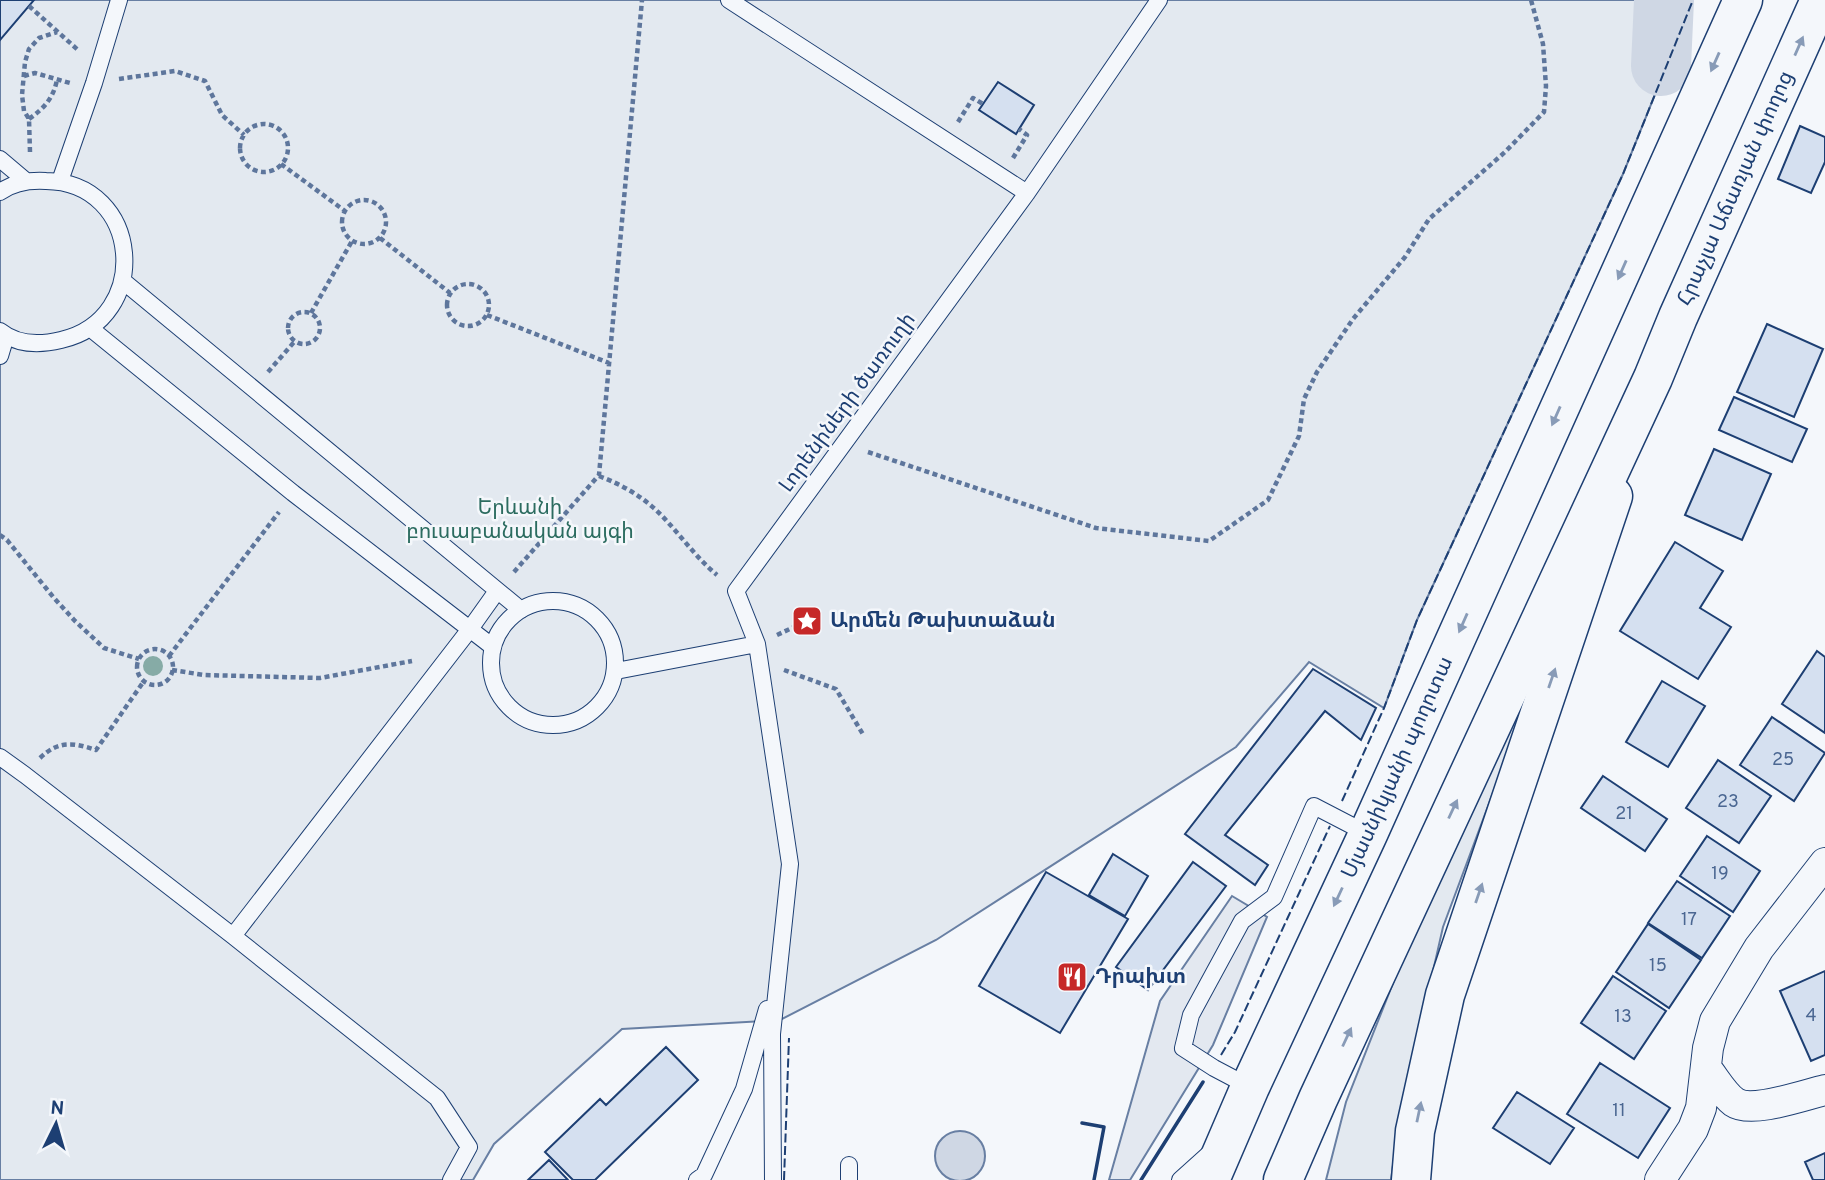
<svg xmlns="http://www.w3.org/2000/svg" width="1825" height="1180" viewBox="0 0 1825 1180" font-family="Overpass,'Noto Sans Armenian',sans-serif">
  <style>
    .green { fill: #e3e9f0; stroke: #687fa3; stroke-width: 2 }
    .parking { fill: #e3e8f0; stroke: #687fa3; stroke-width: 2 }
    .water { fill: #cfd7e4; stroke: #687fa3; stroke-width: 2 }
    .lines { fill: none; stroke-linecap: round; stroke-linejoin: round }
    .river { stroke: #cfd7e4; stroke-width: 60 }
    .building { fill: #d5e0f0; stroke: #1d3f73; stroke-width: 2 }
    .lane-casing { stroke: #1d3f73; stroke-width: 18 }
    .street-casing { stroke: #1d3f73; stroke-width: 32 }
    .primary-casing { stroke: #1d3f73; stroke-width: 41 }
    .highway-casing { stroke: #1d3f73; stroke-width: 41 }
    .path { stroke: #5e769c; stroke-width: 4.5; stroke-dasharray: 5 3.5; stroke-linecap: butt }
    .lane { stroke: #f4f7fb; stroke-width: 16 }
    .street { stroke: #f4f7fb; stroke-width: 30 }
    .primary { stroke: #f4f7fb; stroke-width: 38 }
    .highway { stroke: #f4f7fb; stroke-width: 38 }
    .fence { stroke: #1d3f73; stroke-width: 2; stroke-dasharray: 9 3.5; stroke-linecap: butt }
    .wall { stroke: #1d3f73; stroke-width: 3.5 }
    .tree { fill: #86aba6 }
    .oneway { fill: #889bb7 }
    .labels { text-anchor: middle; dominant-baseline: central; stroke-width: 5; stroke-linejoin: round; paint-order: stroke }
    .number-label { font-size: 18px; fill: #4b6792 }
    .street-label { font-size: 21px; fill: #1d3f73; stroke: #f4f7fb }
    .park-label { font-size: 21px; fill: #2c6c60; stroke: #f4f7fb }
    .poi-label { font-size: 21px; font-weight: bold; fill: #1d3f73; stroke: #f4f7fb; text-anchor: start }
  </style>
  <rect width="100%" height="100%" fill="#f4f7fb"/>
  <path class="green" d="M0,0H1693L1623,174L1417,620L1384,708L1309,662L1236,747L936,940L780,1020L622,1029L494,1144L473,1180H0Z
    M1570,586L1443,927L1399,1121L1391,1180H1326L1346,1102L1429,892Z"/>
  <path class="parking" d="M1232,896L1267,917L1213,1045L1130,1180H1109L1160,1001Z"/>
  <path class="water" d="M935 1156a25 25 0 1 1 50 0a25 25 0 1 1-50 0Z"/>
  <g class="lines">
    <path class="river" d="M1661,66L1664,0"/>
  </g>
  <path class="building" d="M0,0H34L0,40Z
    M998,82L1034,105L1016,134L979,110Z
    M1800,126L1825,137V162L1811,193L1778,179Z
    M1767,324L1823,349L1794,417L1737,392Z
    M1734,397L1807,429L1792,462L1719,430Z
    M1714,449L1771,474L1742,540L1685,515Z
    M1675,542L1723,571L1700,608L1731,627L1698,679L1620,631Z
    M1817,651L1825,657V733L1782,704Z
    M1313,669L1376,708L1361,740L1325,711L1225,835L1268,865L1255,885L1185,834Z
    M1662,681L1705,706L1668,767L1626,742Z
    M1772,717L1825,753L1794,801L1740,765Z
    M1718,760L1771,796L1739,843L1686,808Z
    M1603,776L1667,819L1645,851L1581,808Z
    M1707,836L1760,871L1733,912L1680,876Z
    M1113,854L1148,876L1125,916L1089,895Z
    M1193,862L1226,886L1148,990L1116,967Z
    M1046,872L1128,919L1060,1033L979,986Z
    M1677,881L1730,916L1702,958L1648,923Z
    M1648,924L1701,960L1669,1008L1616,972Z
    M1825,971V1055L1811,1061L1780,991Z
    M1613,976L1666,1011L1634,1059L1581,1023Z
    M666,1047L698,1080L595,1180H573L545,1152L600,1099L606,1105Z
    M1600,1063L1670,1108L1638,1158L1567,1114Z
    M1517,1092L1574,1128L1550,1164L1493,1128Z
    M1825,1153V1180H1813L1805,1162Z
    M549,1160L568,1180H528Z"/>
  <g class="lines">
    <g class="lane-casing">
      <path id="lane" d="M729,0L1027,193
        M0,159L26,181
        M60,181L94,83L119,0
        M0,192C14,182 29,180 46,181C142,182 153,319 61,340C40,345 17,345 0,331
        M123,281L521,610
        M90,328L293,493L493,647
        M0,356L6,336
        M491 663a62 62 0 1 1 124 0a62 62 0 1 1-124 0Z
        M757,644L736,591L1027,193L1159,0
        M616,671L757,644L790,864L772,1034L773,1180
        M0,757L25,775L233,936L437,1098L469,1147L451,1180
        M233,936L470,629L497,591
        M1250,1087L1214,1068L1183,1048L1191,1015L1242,921L1274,897L1314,806L1368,834
        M849,1165V1180
        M697,1180L704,1175L744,1089L767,1009
        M1180,1180L1210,1153"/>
    </g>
    <g class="street-casing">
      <path id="street" d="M1706,1068C1715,1079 1723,1094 1734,1102C1751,1114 1804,1095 1825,1090
        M1660,1180L1693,1129L1701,1108L1708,1048L1715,1021L1759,948L1825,863"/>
    </g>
    <g class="primary-casing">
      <path id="primary" d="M1411,1180L1415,1131L1445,995L1613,496"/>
    </g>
    <g class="highway-casing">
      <g id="highway">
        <path id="s1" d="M1210,1180L1250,1087L1368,834L1743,0"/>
        <path id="s2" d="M1283,1180L1318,1099L1653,378L1678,317L1820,0"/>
      </g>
    </g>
    <path class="path" d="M29,6L78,50
      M24,76L35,73L70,83
      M119,79L175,71L205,81L222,115L244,135
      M29,119C44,108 53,99 57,80
      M958,122L973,98L983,104
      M240 148a24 24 0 1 1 48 0a24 24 0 1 1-48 0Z
      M30,152L29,119L24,111L22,95L25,62L29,49L39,38L57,32
      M1013,158L1027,135L1019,129
      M281,164L345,211
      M342 222a22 22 0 1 1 44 0a22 22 0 1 1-44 0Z
      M380,238L450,293
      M447 305a21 21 0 1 1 42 0a21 21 0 1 1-42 0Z
      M288 328a16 16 0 1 1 32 0a16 16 0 1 1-32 0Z
      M311,313L352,241
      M487,315L609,363
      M268,372L295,341
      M868,452L1096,528L1209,541L1268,500L1299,436L1304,399L1317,372L1353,319L1405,257L1429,219L1505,152L1544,112L1546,86L1543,44L1531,0
      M599,476C620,484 640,495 656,510C678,531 694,556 717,575
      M0,535L7,540L54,598L75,621L104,648L139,659
      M514,572L599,475L642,0
      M777,635L807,621
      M137 667a18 18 0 1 1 36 0a18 18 0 1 1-36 0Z
      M169,656L279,512
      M172,670L204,675L320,678L412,661
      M784,670L836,689L864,736
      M40,758C58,741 72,742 96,750L144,681"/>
    <use href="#lane" class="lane"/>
    <use href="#street" class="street"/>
    <use href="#primary" class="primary"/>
    <use href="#highway" class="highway"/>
    <path class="fence" d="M1342,801L1384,708L1417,620L1623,174L1693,0
      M1221,1055L1235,1032L1330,826
      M784,1180L789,1038"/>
    <path class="wall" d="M1082,1123L1104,1127L1094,1180
      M1141,1180L1203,1082"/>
  </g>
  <circle class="tree" cx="153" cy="666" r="10"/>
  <defs><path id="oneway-solid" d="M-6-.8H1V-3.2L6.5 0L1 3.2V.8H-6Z" transform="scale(1.75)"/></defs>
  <g class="oneway">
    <use href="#oneway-solid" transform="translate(1799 46) rotate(-66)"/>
    <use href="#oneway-solid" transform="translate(1715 62) rotate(114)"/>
    <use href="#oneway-solid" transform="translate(1622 270) rotate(114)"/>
    <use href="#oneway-solid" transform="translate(1556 416) rotate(114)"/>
    <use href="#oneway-solid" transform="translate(1463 623) rotate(114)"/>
    <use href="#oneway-solid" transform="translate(1552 678) rotate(-71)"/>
    <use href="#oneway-solid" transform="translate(1453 809) rotate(-65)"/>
    <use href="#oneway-solid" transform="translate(1479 893) rotate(-71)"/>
    <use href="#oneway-solid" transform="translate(1338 897) rotate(115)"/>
    <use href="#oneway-solid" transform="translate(1347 1037) rotate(-65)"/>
    <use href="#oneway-solid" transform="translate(1419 1112) rotate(-78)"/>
  </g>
  <defs>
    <g id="sight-square" transform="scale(1.575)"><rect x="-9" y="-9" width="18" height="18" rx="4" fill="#c62828" stroke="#f4f7fb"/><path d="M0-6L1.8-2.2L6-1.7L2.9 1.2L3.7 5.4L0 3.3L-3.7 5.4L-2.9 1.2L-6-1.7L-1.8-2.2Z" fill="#fff"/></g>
    <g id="restaurant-square" transform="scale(1.575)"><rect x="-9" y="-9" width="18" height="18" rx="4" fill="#c62828" stroke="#f4f7fb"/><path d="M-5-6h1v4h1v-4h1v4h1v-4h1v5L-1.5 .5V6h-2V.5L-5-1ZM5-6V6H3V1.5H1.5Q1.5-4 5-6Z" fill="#fff"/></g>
  </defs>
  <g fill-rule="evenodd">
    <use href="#sight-square" x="807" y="621"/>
    <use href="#restaurant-square" x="1072" y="977"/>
  </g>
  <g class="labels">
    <g class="number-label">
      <text x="1783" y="760">25</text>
      <text x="1728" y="802">23</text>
      <text x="1624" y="814">21</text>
      <text x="1720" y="874">19</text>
      <text x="1689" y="920">17</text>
      <text x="1658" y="966">15</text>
      <text x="1811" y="1016">4</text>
      <text x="1623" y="1017">13</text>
      <text x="1619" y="1111">11</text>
    </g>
    <g class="street-label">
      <text stroke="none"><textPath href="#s2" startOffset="1090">Հրաչյա Աճառյան փողոց</textPath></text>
      <text transform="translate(848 403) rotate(-54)">Լորենիների ծառուղի</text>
      <text stroke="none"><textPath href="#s1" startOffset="453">Մյասնիկյանի պողոտա</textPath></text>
    </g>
    <g class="park-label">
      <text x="520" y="508">Երևանի<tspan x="520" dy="24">բուսաբանական այգի</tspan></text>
    </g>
    <g class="poi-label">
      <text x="830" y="621">Արմեն Թախտաձան</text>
      <text x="1095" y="977">Դրախտ</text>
    </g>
  </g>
  <g transform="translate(56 1124) rotate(5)" stroke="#f4f7fb" stroke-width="5" paint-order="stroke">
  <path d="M0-5L12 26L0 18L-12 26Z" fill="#1d3f73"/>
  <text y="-10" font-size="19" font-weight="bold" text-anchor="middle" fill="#1d3f73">N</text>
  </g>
</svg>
